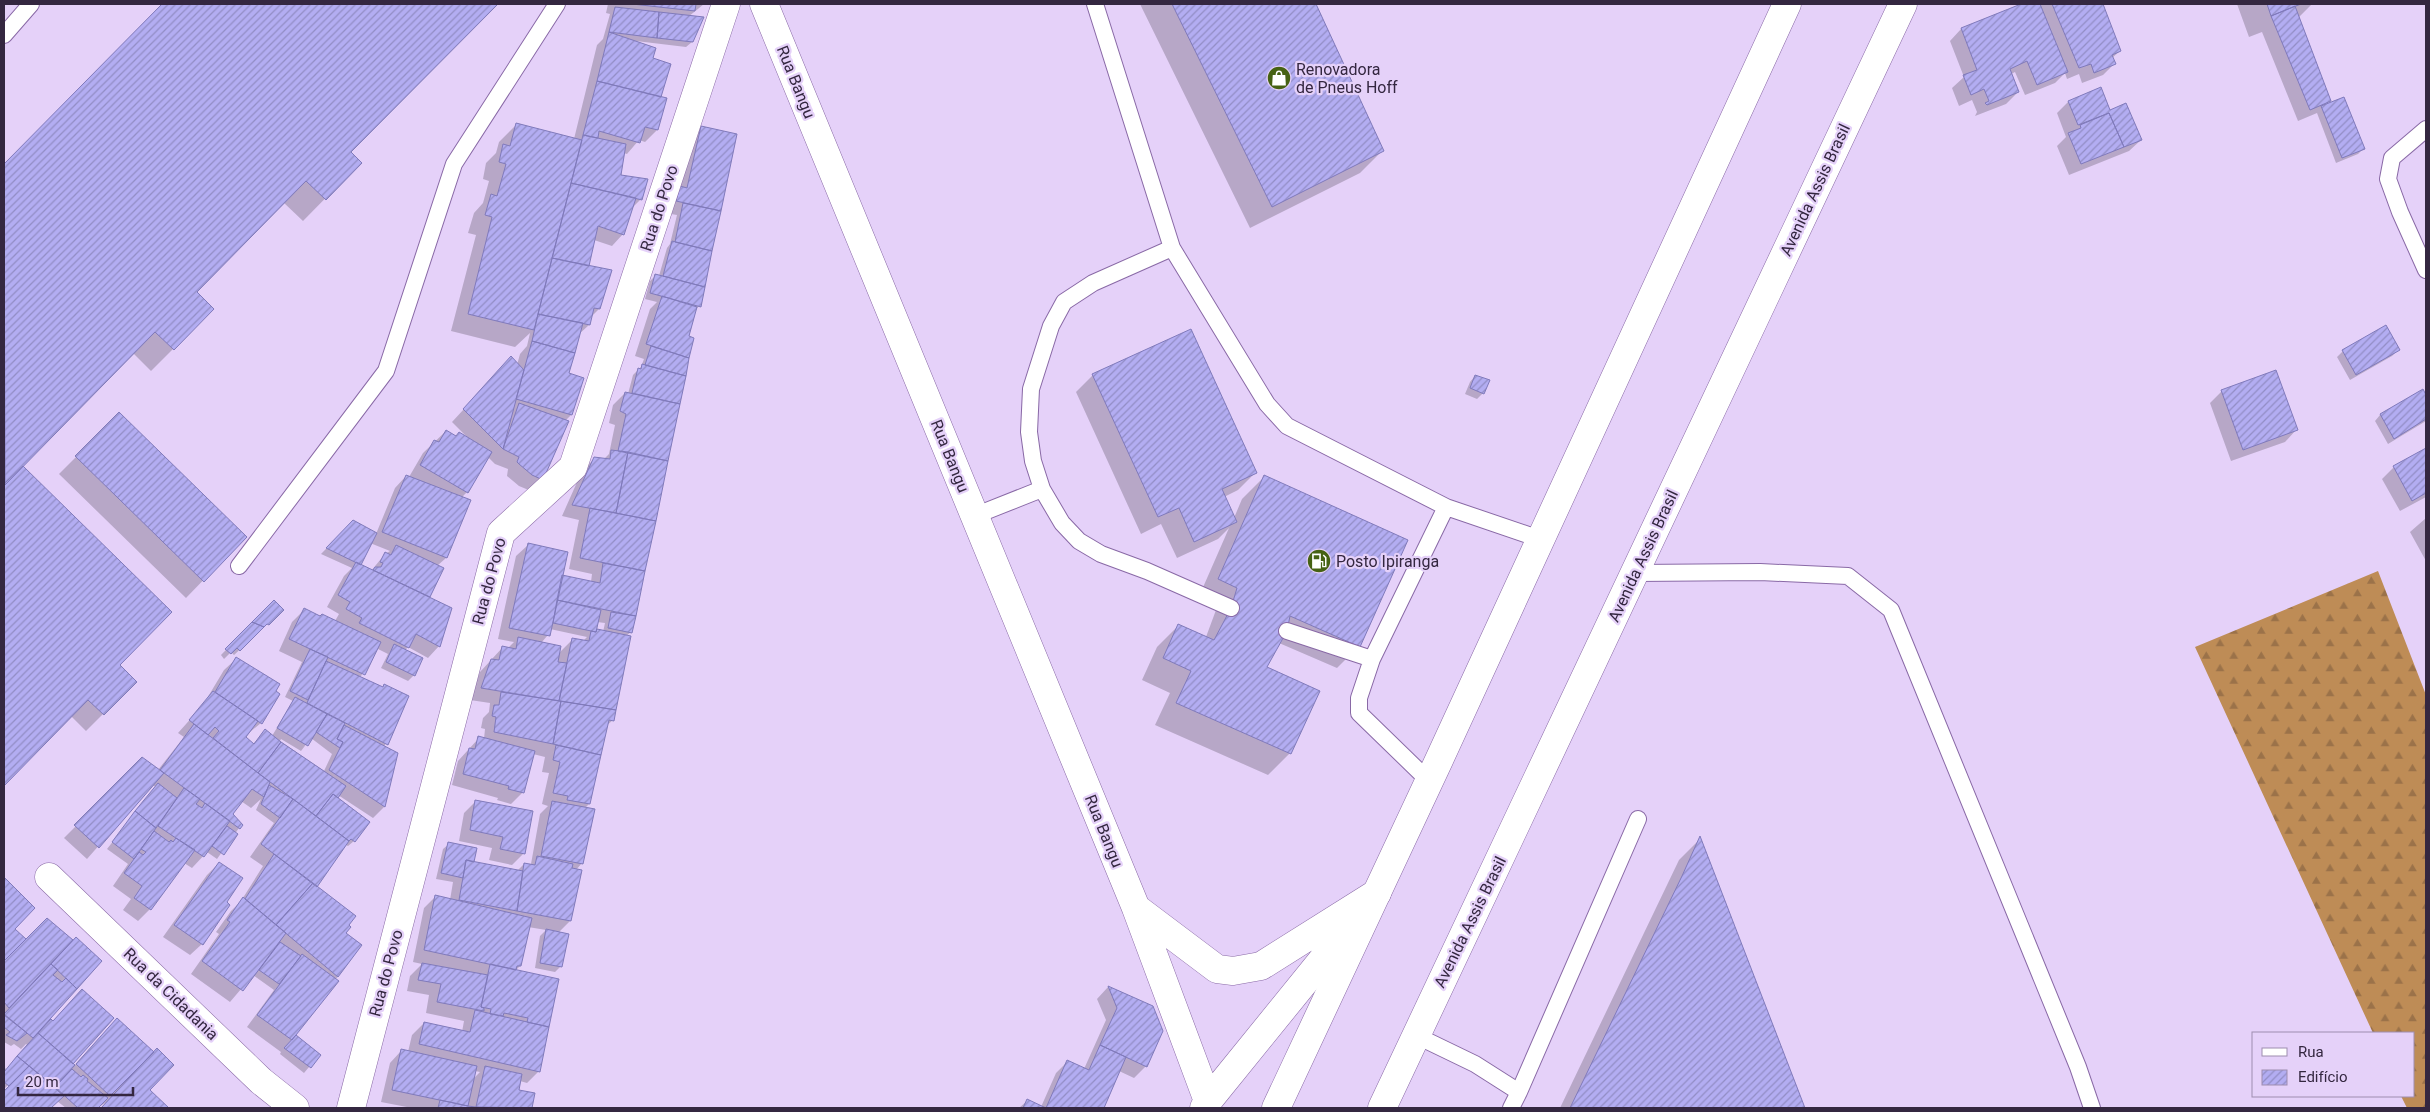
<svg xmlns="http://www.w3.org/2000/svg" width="2430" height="1112" viewBox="0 0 2430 1112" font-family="Roboto,sans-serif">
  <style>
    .forest { fill: url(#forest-firs) }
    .shadow { fill: #0003; fill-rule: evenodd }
    .building { fill: url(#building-hatch); stroke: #807abb }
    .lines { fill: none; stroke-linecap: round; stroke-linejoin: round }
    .service-casing { stroke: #8969a6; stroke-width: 18 }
    .minor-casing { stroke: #8969a6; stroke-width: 29 }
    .primary-casing { stroke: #8969a6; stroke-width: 29 }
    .service { stroke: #fff; stroke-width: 16 }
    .minor { stroke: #fff; stroke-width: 28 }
    .primary { stroke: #fff; stroke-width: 28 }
    .labels { text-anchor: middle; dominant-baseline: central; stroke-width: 4.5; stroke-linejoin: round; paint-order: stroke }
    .poi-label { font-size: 16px; fill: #342740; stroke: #e5d1f9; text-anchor: start }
    .street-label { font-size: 16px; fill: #342740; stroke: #e5d1f9 }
  </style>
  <defs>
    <pattern id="forest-firs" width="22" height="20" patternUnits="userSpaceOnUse" patternTransform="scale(1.25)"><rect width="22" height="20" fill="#be8c56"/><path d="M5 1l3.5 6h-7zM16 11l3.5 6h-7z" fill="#9b7249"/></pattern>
    <pattern id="building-hatch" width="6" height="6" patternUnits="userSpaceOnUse" patternTransform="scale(1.25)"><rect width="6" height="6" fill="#b3adf2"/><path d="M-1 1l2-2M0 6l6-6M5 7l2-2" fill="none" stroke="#928dc5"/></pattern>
  </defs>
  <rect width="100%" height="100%" fill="#e5d1f9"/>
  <path class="forest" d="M2378,571L2426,695V1108H2407L2401,1096H2414V1033H2373L2195,647Z"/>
  <path class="shadow" d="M163,4H496L349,152L360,163L303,221L283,202L195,292L213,309L151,371L133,353L22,466L118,665L135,682L86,731L71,716L4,784V165Z
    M608,4H704L688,17L692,42L686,47L636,41L651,58L659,98L665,99L657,130L645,142L639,140L627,154L623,153L619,177L641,199L632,208L623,234L612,246L594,240L588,267L599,309L591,317L589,325L578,335L568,374L582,379L571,415L565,421L542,480L531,491L519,486L507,476L508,469L495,464L488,457L467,492L461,498L469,501L446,558L437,566L442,569L428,598L439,646L428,658L408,647L405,650L414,675L408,681L381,668L388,654L376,648L360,678L382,688L384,686L408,697L384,747L397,754L384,807L373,818L338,795L336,798L354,841L348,846L346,845L315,887L347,925L344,934L361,945L294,1036L319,1055L304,1073L280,1054L281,1052L247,1027L274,990L253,975L230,1002L191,974L219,934L216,932L231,911L241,901L263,866L250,857L274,823L256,810L261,799L251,808L241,801L231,814L239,828L217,859L207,852L192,868L184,863L150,909L138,921L123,910L131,899L113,886L128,864L107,849L156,787L152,785L87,859L64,838L143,759L158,770L184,737L178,733L203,705L224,670L236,659L261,723L244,737L253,744L265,731L272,736L293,701L285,697L302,662L279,651L292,622L304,610L335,621L339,614L327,607L344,576L352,568L321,554L353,521L376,534L395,488L406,476L409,477L423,453L446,431L455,437L468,438L452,422L500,370L517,365L520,354L527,346L530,333L515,347L451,331L476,235L468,233L474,213L483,203L489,181L483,179L486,163L496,153L499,142L516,125L574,139L597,45L603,39L610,14L606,13ZM370,543L390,551L385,554L371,571L360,564ZM311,738L332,754L324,771L280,741L281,739L301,751Z
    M1140,4H1315L1382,151L1360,173L1250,228Z
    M2025,4H2102L2120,51L2112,58L2114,64L2103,75L2082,83L2079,74L2067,79L2065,73L2055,83L2025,95L2015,72L2011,74L2018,92L2006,104L1975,116L1977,112L1972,100L1959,106L1952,88L1964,77L1950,41L1961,29Z
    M2237,4H2312L2299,17L2329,101L2325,105L2363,149L2358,154L2336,163L2317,113L2298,121L2262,32L2249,37Z
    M2068,102L2109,111L2141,140L2129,151L2069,175L2057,146L2066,137L2057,113Z
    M701,127L720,211L699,306L695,311L687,337L688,357L635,615L631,632L626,636L613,720L606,726L589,804L585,808L582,863L576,870L570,921L558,933L561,966L555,972L535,968L540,936L546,930L528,927L520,966L515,971L558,980L539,1071L527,1083L520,1081L517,1091L534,1094L531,1108H412L381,1102L390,1063L401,1051L408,1052L412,1035L424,1023L462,1032L464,1021L426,1013L429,995L407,991L410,976L422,964L413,962L424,908L436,896L450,900L453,882L436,879L443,849L449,844L473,863L517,871L524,864H531L540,814L548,806L542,804L549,773L542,772L545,757L533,754L523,792L511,804L497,800L498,798L452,785L458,761L479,738L484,739L485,729L481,728L483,718L489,712L490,703L470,700L480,672L503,647L508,648L514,642L498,639L516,556L528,545L561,576L591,582L592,574L569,569L579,520L562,516L582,471L594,459L603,460L609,454L615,425L609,423L613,405L625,393L628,394L633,375L641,367L644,359L635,356L650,309L657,302L645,299L650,281L656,275L659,276L667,248L670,244L677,215L665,213L690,139ZM597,622L605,623L603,632L597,630L595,633ZM550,629L587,637L582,642L572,640L558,654L541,643L548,635ZM475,1071L480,1072L473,1079Z
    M2398,350L2392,356L2350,380L2337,357L2343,351Z
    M1093,375L1255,473L1238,490L1224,497L1234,518L1242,499L1264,477L1359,646L1337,668L1279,643L1265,668L1290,753L1268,775L1155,725L1170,693L1142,680L1157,647L1179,625L1206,637L1216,610L1197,601L1229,528L1218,539L1177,558L1161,524L1141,534L1076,392Z
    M1475,376L1483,393L1477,399L1465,394L1470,382Z
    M2222,391L2296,430L2285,442L2231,461L2210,403Z
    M2422,391L2426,398V421L2388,444L2375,421L2380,415Z
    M119,414L245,537L186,598L59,474Z
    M2426,450V497L2400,511L2382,479L2394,467Z
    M2426,518V561L2410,532Z
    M274,601L282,610L234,655L231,652L224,659L221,655Z
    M476,801L524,853L512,865L489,860L492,848L459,841L464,813Z
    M1700,839L1803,1108H1560L1679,860Z
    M219,863L225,902L202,944L190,955L163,937L207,875Z
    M4,879L33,908L13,929L26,941L65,947L100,961L49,1019L52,1022L82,990L72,1064L74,1066L105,1032L154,1053L149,1090L167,1108H102L107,1102L97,1108H66L57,1101L50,1108H4V1093L28,1069L26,1067L4,1089V1067L7,1070L28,1046L26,1044L21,1049L14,1044L11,1046L4,1042Z
    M1108,987L1152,1007L1146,1066L1134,1078L1119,1071L1102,1108H1019L1027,1101L1041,1107L1056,1073L1067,1062L1084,1069L1106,1020L1097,999Z"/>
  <path class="building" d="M162,4H498L351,152L362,163L326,200L306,181L197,292L214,309L174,350L155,332L5,485L4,164Z
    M632,4H696L695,11Z
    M1172,4H1316L1384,151L1272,207Z
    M2021,4H2040L2068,72L2037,85L2027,61L2010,69L2019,92L1987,105L1985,103L1989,101L1984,89L1971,95L1963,75L1977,70L1961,28Z
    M2052,4H2103L2121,51L2112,55L2116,64L2094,73L2091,64L2079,68Z
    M2267,4H2301L2271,16Z
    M2295,6L2331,101L2310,110L2271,16Z
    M615,7L659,12L657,38L609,32Z
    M659,12L704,17L693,42L657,38Z
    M609,32L656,48L653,58L671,64L661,97L597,81Z
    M597,81L667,98L658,130L645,127L640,143L599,131L598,138L583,135Z
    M2101,87L2110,110L2126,103L2142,140L2124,147L2109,113L2078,125L2068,101Z
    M2344,97L2365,149L2342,158L2321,106Z
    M2109,113L2124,147L2081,164L2068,133L2081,128L2080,125Z
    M516,123L582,140L534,330L468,314L492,217L485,215L491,194L497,196L506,164L499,162L503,144L510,146Z
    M701,126L737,134L721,211L676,201L680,186L687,188Z
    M583,135L626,144L621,175L648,179L642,200L571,183Z
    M571,183L636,198L624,235L598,226L589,266L552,258Z
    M683,203L721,211L712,251L675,242Z
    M672,241L712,251L705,287L663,276Z
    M552,258L612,270L600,309L594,308L590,325L538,314Z
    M655,274L705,287L701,307L650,293Z
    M662,296L697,307L689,336L694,338L689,358L646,344Z
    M538,314L583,323L575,353L532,341Z
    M2386,325L2400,350L2356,375L2342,350Z
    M1191,329L1257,473L1222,489L1237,522L1194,542L1179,508L1158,517L1092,374Z
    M532,341L575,353L569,373L584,378L572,415L516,399Z
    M651,346L689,358L686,376L645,365Z
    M511,356L524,370L503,449L463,409Z
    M642,364L686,376L680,404L632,393L638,368L641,369Z
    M2276,370L2298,430L2243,450L2221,390Z
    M1475,375L1490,380L1484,394L1470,388Z
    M2423,389L2426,395V419L2394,439L2380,414Z
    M625,392L680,404L668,461L618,451L626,414L620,411Z
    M519,403L569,421L543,480L532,475L519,464L517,462L519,457L503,449Z
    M119,412L247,537L204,582L75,456Z
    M446,430L456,436L459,432L492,452L468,493L420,465L434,440L439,442Z
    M2426,448V493L2412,501L2393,466Z
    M611,450L628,452L616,513L572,505L594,457L610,459Z
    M628,452L668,461L656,521L616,513Z
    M23,466L172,612L120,665L137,682L104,715L88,700L4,786V484Z
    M406,475L471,500L447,558L382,532Z
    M1264,475L1408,540L1360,647L1290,616L1287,631L1267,667L1320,691L1291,754L1176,703L1191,671L1163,658L1178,624L1214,640L1231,608L1237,588L1218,579Z
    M590,508L656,521L645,571L580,558Z
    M353,520L377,533L361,565L326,548Z
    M528,543L568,552L550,636L509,628Z
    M396,545L444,568L430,597L373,570L375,567H381L383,563L380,562L385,552L391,555Z
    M356,562L452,608L440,647L416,634L409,648L359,623L362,618L346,609L350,602L338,595Z
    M603,563L645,571L636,616L557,600L562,575L600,583Z
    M274,600L284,610L269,625L267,624L264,627L252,622Z
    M557,600L601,610L596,632L553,623Z
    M304,608L320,616L322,614L381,642L365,675L289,639Z
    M611,612L636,616L632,633L608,628Z
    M252,622L264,627L240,651L237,648L231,654L225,649Z
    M597,629L631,636L616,710L559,701L572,638L589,641L591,631L596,632Z
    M518,637L561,646L558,662L567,663L559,701L481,688L491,659L499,660L502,646L516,649Z
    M394,644L423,658L415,676L386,662Z
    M310,649L328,657L308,700L290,691Z
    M236,657L280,684L276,691L280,694L262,724L215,692Z
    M326,661L383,687L384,684L409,696L388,745L307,703Z
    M213,691L258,721L246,737L254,744L265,729L281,742L258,773L213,738L219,731L215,727L208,735L189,720Z
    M501,692L561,701L553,744L494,732L496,717L492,716L494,705H499Z
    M295,697L327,714L308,746L277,728Z
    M561,701L616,710L614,721L609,720L601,755L553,744Z
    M327,714L345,723L337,739L343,742L340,748L316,732Z
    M194,724L270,782L264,797L252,789L233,814L243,825L240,829L160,770Z
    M344,725L398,753L385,807L329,770L343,742L337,739Z
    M478,736L535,751L524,793L508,789L509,786L463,774L469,748L475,749Z
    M281,742L346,786L338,798L333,794L316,816L258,773Z
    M556,745L601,755L590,804L567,800L568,796L553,793L560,762L553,760Z
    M142,757L164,773L99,848L74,825Z
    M158,783L177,798L156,828L135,811Z
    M269,785L293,799L280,818L261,804Z
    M184,788L200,799L196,804L202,808L205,803L230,821L204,857L158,826Z
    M333,794L370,822L355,842L351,839L349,841L316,816Z
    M293,799L349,841L317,887L261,844Z
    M475,800L533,811L525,854L500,849L503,837L470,830Z
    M552,801L595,809L583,864L541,856Z
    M135,811L156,828L134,859L112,842Z
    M227,826L238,834L224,855L212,846Z
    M154,831L169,842L171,840L173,842L176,838L195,850L151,910L134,898L142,886L124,873L139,852L143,855L146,852L141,849Z
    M1700,836L1805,1108H1570L1682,876Z
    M448,842L477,848L474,862L466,860L463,878L441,873Z
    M274,854L313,883L276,925L245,899Z
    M537,856L573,864L572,868L582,870L571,921L517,911L524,863L535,865Z
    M466,860L523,871L517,911L459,900Z
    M219,862L243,878L227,902L230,905L203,945L174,925Z
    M4,877L35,908L15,929L26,939L4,961Z
    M313,883L356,916L349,925L351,927L346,933L362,945L338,977L276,925Z
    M435,895L532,918L521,966H517L516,970L424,950Z
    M243,897L286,933L243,991L202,961L230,922L227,920Z
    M47,918L73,940L9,1008L4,1002V961Z
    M546,929L569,934L562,967L540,963Z
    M76,937L102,961L77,989L51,964Z
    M280,942L301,956L279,984L259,970Z
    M302,954L339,981L292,1040L257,1015Z
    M422,963L488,975L481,1007L484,1008V1011L437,1002L441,984L418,980Z
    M51,964L58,970L53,975L62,982L66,978L77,989L33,1038L4,1014Z
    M490,964L559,979L549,1027L527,1022L528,1018L504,1013L503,1016L490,1014L491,1009L481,1007Z
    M1108,986L1153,1006L1163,1031L1147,1067L1100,1045L1117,1008Z
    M82,989L114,1018L73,1064L38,1033L51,1019L53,1021Z
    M475,1010L549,1027L540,1072L419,1044L424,1022L470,1032Z
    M4,1015L27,1033L17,1041L6,1035L10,1032L4,1027Z
    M117,1018L154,1052L110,1096L76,1064Z
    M38,1033L75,1065L55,1087L17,1056Z
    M296,1035L321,1055L311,1068L284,1048Z
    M1100,1045L1126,1057L1104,1108H1046L1067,1060L1089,1070Z
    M157,1048L174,1065L150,1090L169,1108H101Z
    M401,1049L477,1066L468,1106L392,1090Z
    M17,1056L29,1066L9,1086L4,1082V1072Z
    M29,1066L64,1096L51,1108H4V1091Z
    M485,1066L522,1074L519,1090L535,1093L532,1108L476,1107Z
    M72,1069L81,1077L83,1075L88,1079L87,1081L108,1098L98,1108H78L55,1087Z
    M1027,1099L1046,1108H1047H1023Z
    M440,1100L468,1106L483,1108H438Z"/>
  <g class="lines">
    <g class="service-casing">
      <path id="service" d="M1095,4L1172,248
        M4,35L31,4
        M2426,129L2392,158L2388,179L2400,212L2426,270
        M1042,489L1033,461L1029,432L1031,389L1051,326L1064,302L1093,283L1172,248L1267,404L1287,426L1446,507
        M974,516L1042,489L1062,523L1079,541L1101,554L1147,571L1231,608
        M239,566L386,371L454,164L557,4
        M1635,573L1760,572L1848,576L1891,610L2078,1067L2092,1108
        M1287,631L1372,659
        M1429,781L1359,713V698L1372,659L1446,507L1540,539
        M1415,1035L1475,1064L1519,1092L1511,1108
        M1519,1092L1638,819"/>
    </g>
    <g class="minor-casing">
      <path id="minor" d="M764,4L1136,908L1208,1101
        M49,877L261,1081L295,1108
        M1136,908L1217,969L1233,971L1261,966L1377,893
        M351,1108L501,533L573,467L726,4
        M1204,1108L1208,1101L1362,911"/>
    </g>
    <g class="primary-casing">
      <path id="primary" d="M1276,1108L1439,760L1787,4
        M1382,1108L1903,4"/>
    </g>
    <use href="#service" class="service"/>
    <use href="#minor" class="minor"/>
    <use href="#primary" class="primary"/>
  </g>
  <defs>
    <g id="shop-disc" transform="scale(1.25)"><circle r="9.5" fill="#466213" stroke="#e5d1f9"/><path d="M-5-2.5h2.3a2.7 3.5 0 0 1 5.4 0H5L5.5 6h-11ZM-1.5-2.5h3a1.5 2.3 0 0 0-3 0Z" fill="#fff"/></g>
    <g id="fuel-disc" transform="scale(1.25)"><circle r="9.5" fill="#466213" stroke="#e5d1f9"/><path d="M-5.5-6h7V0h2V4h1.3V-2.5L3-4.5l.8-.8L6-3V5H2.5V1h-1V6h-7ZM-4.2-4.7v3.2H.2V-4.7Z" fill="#fff"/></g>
  </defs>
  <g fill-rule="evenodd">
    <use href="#shop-disc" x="1279" y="78"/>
    <use href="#fuel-disc" x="1319" y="561"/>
  </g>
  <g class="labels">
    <g class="poi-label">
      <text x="1296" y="69">Renovadora<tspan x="1296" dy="18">de Pneus Hoff</tspan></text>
      <text x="1336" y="561">Posto Ipiranga</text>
    </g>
    <g class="street-label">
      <text transform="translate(796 82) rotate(68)">Rua Bangu</text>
      <text transform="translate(1815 190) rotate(-65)">Avenida Assis Brasil</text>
      <text transform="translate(659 208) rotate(-72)">Rua do Povo</text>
      <text transform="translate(950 456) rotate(68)">Rua Bangu</text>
      <text transform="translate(1643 556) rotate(-65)">Avenida Assis Brasil</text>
      <text transform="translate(489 581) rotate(-75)">Rua do Povo</text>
      <text transform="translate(1104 831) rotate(68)">Rua Bangu</text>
      <text transform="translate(1470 922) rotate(-64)">Avenida Assis Brasil</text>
      <text transform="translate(386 973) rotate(-75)">Rua do Povo</text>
      <text transform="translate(171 994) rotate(44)">Rua da Cidadania</text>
    </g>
  </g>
  <rect width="2430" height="1112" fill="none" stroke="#342740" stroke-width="10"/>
  <rect x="2252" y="1032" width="162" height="65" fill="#e5d1f9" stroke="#9e8daf"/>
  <rect x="2262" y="1048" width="25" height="8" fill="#ffffff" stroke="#9e8daf"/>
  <text x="2298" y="1057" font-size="15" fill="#342740">Rua</text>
  <rect x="2262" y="1070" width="25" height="15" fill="url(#building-hatch)" stroke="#9e8daf"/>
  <text x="2298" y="1082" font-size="15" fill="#342740">Edifício</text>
  <path d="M18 1087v8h115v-8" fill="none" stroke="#342740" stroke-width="2.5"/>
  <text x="25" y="1087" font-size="15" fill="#342740" stroke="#e5d1f9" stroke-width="4" paint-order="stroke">20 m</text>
</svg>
